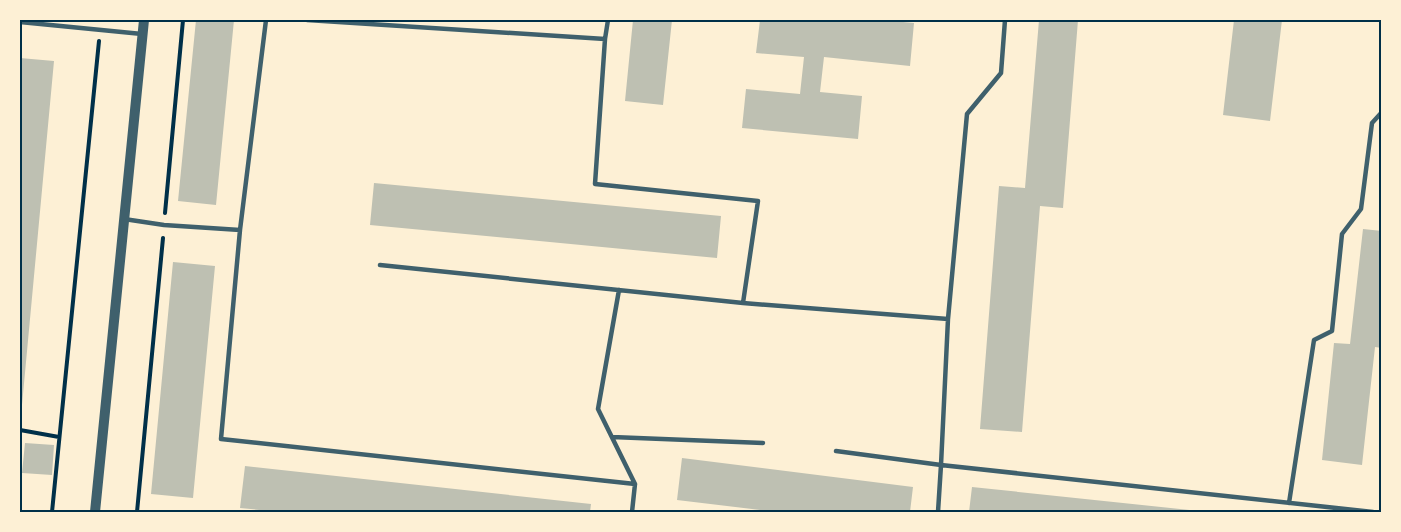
<svg xmlns="http://www.w3.org/2000/svg" width="1401" height="532" viewBox="0 0 1401 532" font-family="'Roboto Condensed',sans-serif">
  <style>
    .building { fill: #bec0b2 }
    .lines { fill: none; stroke-linecap: round; stroke-linejoin: round }
    .path { stroke: #003049; stroke-width: 4 }
    .service { stroke: #3f606c; stroke-width: 4.5 }
    .tertiary { stroke: #3f606c; stroke-width: 10 }
    .neatline { fill: none; stroke: #003049; stroke-width: 2 }
  </style>
  <rect width="100%" height="100%" fill="#fdf0d5"/>
  <path class="building" d="M196,20H234L216,205L178,201Z
    M633,20H672L663,105L625,101Z
    M760,20H881L914,23L910,66L824,57L820,92L862,96L858,139L742,128L746,89L800,94L804,57L756,53Z
    M1039,20H1078L1063,208L1040,206L1022,432L980,429L999,186L1025,188Z
    M1234,20H1282L1270,121L1223,115Z
    M20,58L54,61L22,405H20Z
    M374,183L721,216L717,258L370,225Z
    M1363,229L1382,231V348L1375,347L1362,465L1322,460L1334,343L1350,344Z
    M173,262L215,266L193,498L151,494Z
    M25,443L54,445L52,475L22,473Z
    M682,458L913,487L910,512H777L677,500Z
    M245,466L591,504L590,512H280L240,508Z
    M972,487L1199,511V512H969Z"/>
  <g class="lines">
    <path class="path" d="M165,213L183,20
      M20,430L59,437
      M52,512L99,41
      M137,512L163,238"/>
    <path class="service" d="M307,20L605,39L595,184L758,201L743,303L380,265
      M20,22L142,34
      M605,39L608,20
      M124,219L164,225L240,230L221,439L635,484L632,512
      M240,230L266,20
      M619,290L598,409L635,484
      M743,303L948,319L967,114L1001,73L1005,20
      M612,437L763,443
      M836,451L941,465L948,319
      M1289,503L1314,340L1332,331L1342,234L1361,209L1372,123L1382,112
      M938,512L941,465L1373,512"/>
    <path class="tertiary" d="M95,512L144,20"/>
  </g>
  <rect width="1401" height="532" fill="none" stroke="#fdf0d5" stroke-width="42"/>
  <rect x="21" y="21" width="1359" height="490" class="neatline"/>
</svg>
